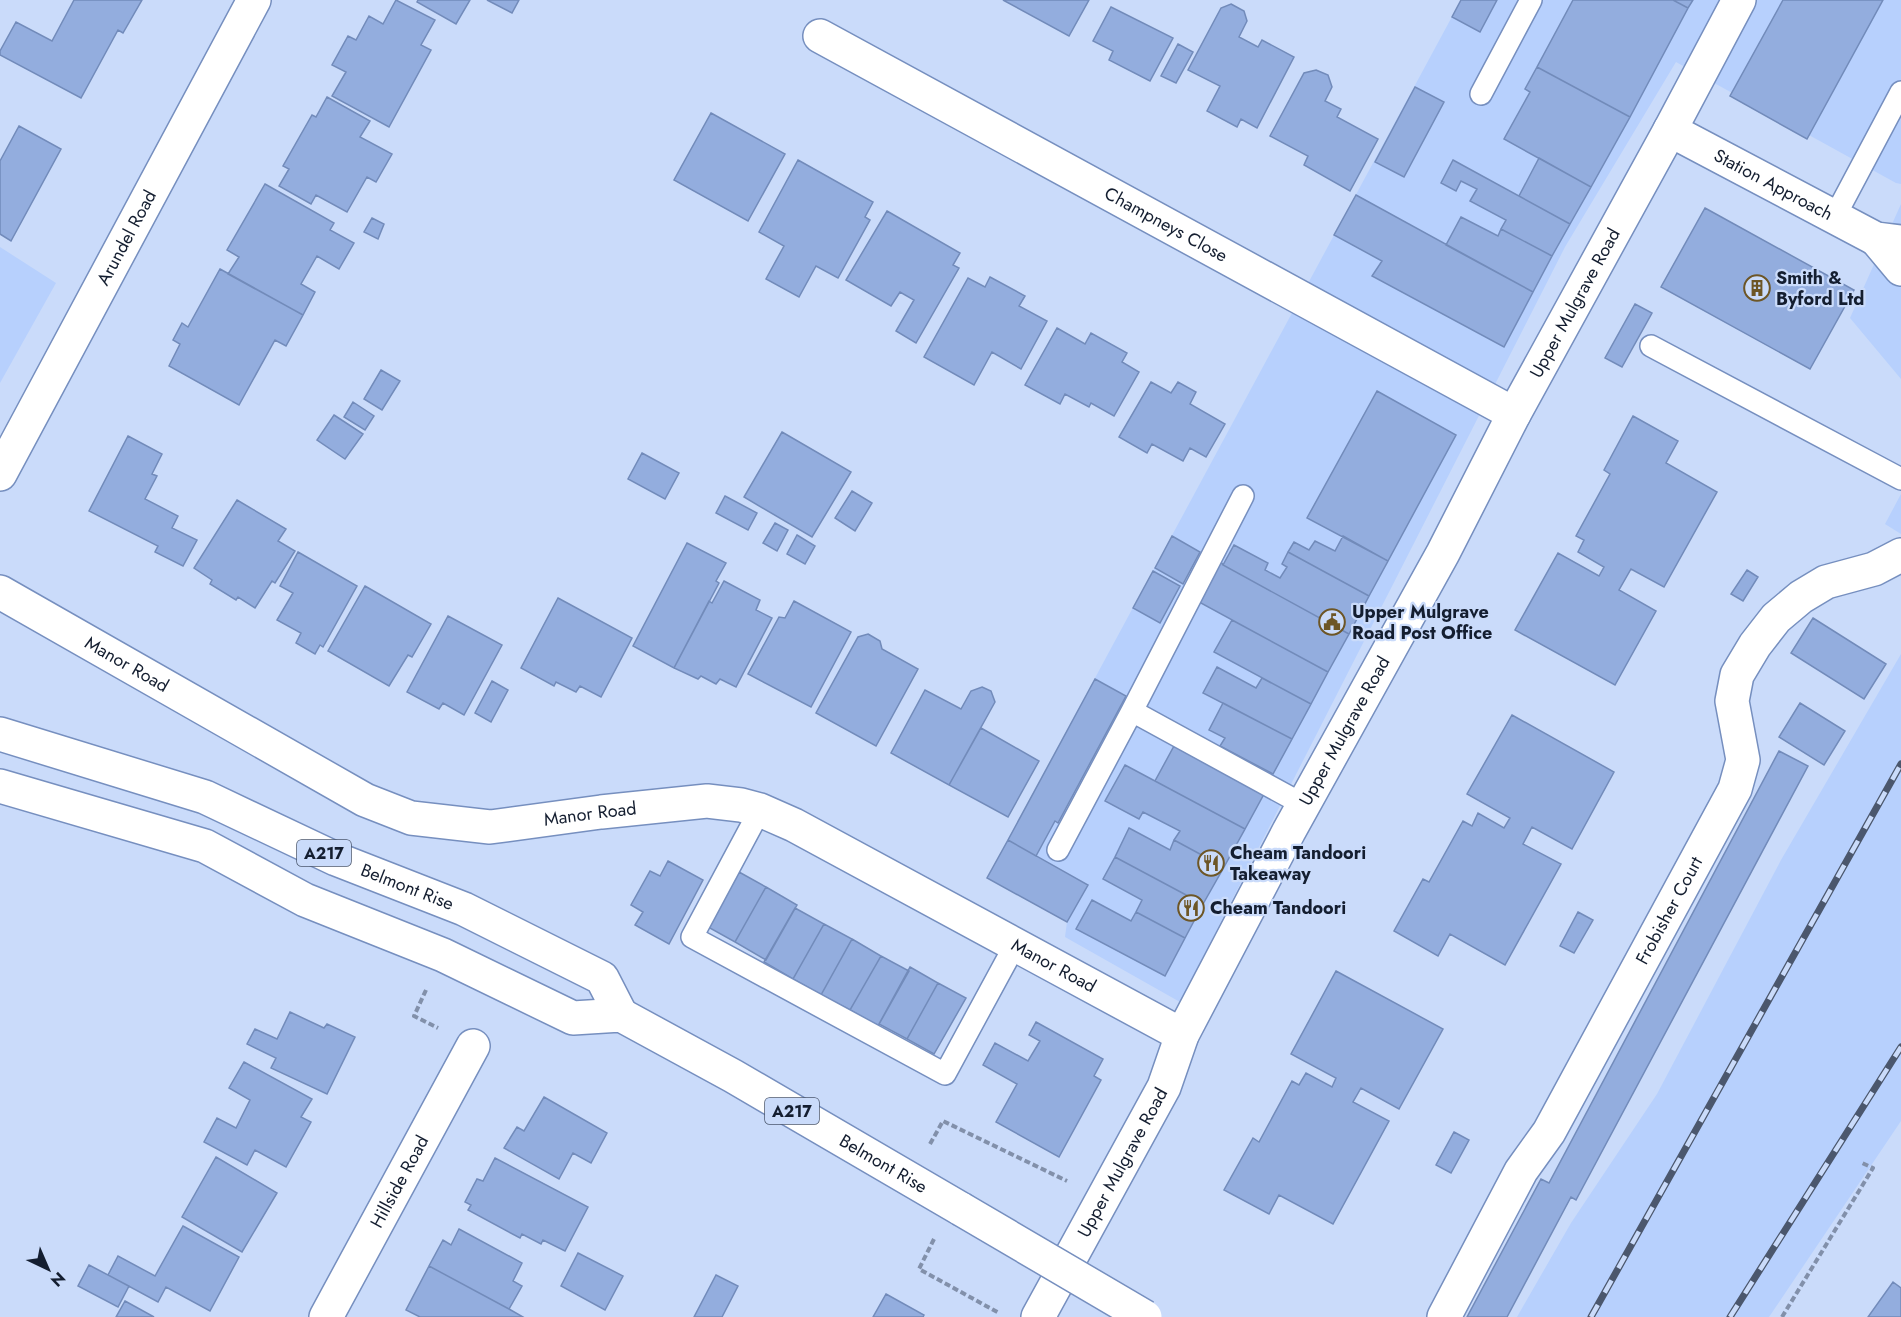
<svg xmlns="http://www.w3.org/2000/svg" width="1901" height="1317" viewBox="0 0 1901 1317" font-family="Jost,sans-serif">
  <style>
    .built { fill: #b7d0fd }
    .building { fill: #93adde; stroke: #728bba; stroke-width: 1.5 }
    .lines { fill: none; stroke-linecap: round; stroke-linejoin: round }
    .service-casing { stroke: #768fbf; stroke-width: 24 }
    .minor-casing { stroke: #768fbf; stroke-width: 36 }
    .tertiary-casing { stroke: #768fbf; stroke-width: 36 }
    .trunk-casing { stroke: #768fbf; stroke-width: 36 }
    .path { stroke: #8290aa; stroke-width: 4; stroke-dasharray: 6 3; stroke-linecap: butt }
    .service { stroke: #fff; stroke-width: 21 }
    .minor { stroke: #fff; stroke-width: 33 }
    .tertiary { stroke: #fff; stroke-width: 33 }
    .trunk { stroke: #fff; stroke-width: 33 }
    .rail-casing { stroke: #4b576d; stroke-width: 7 }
    .rail { stroke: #cadbfa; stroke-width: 4.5; stroke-dasharray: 14; stroke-linecap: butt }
    .trunk-bridge-casing { stroke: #768fbf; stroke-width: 36; stroke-linecap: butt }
    .trunk-bridge { stroke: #fff; stroke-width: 33 }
    .labels { text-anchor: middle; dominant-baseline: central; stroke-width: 4.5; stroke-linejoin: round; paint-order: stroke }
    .shield { fill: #cadbfa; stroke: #4b576d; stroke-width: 1.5 }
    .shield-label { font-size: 16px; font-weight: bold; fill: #141e30 }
    .street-label { font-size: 18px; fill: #141e30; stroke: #cadbfa }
    .poi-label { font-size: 18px; font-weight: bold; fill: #141e30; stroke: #cadbfa; text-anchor: start }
  </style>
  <rect width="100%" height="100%" fill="#cadbfa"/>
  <path class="built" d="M1461,0H1901V184L1896,183L1676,62L1565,247L1180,1002L1065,937L1067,922L987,878Z
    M1901,204V379L1850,318Z
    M0,247L56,283L0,383Z
    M1901,494V534L1885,524Z
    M1901,654V1121L1769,1317H1517L1571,1223L1657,1094L1781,860Z"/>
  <path class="building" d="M74,0H142L123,33L118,30L81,98L0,55V51L16,22L52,41Z
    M396,0L435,20L421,45L431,50L389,127L332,96L346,72L332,65L348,36L356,40L369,16L383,24Z
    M418,0H470L456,24L417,2Z
    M487,0H519L512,13Z
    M1003,0H1089L1069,36Z
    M1461,0H1497L1480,32L1452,17Z
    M1573,0H1673L1688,8L1630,117L1537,67Z
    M1673,0H1693L1688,8Z
    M1783,0H1883L1807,139L1730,96Z
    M1231,4L1244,11L1247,21L1239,37L1258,47L1262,40L1294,57L1257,128L1241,119L1237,127L1207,111L1220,86L1188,70L1221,8Z
    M1111,7L1173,38L1150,81L1109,60L1113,51L1093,41Z
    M1178,44L1193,52L1176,83L1161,76Z
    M1537,67L1630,117L1591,187L1504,139L1530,92L1525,89Z
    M1316,70L1328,75L1332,87L1325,101L1341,109L1337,117L1378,139L1350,191L1304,165L1308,156L1270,136L1304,73Z
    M1415,87L1444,102L1404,177L1375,162Z
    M327,97L370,121L360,137L392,154L376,182L367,177L347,212L316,195L311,204L279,186L289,169L283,166L312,115L316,117Z
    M711,113L785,154L748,221L674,180Z
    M19,126L61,149L11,241L0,234V161Z
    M1539,158L1591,187L1570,224L1519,196Z
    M798,160L873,202L865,217L870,220L838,278L816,266L799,297L766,279L784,246L759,232Z
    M1453,160L1570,224L1552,256L1501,229L1506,220L1470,201L1477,189L1461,181L1456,191L1441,183Z
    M265,184L334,223L330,230L354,243L339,269L317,256L301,284L315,292L303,315L228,274L239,257L227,250Z
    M1356,195L1533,292L1504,347L1372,276L1382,261L1334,235Z
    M1705,208L1854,290L1810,369L1661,287Z
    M887,211L960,253L953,265L959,268L916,343L896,331L914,300L900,292L891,306L846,280Z
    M1461,217L1498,236L1501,229L1552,256L1533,292L1446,245Z
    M372,218L384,224L378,239L364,232Z
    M220,269L303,315L286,346L275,340L239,405L169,366L180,344L173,340L182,323L188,327Z
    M990,277L1025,296L1019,306L1047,321L1021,369L992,352L974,385L924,357L968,278L985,287Z
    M1635,304L1652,313L1622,367L1605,358Z
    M1057,328L1085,344L1091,333L1127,353L1122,362L1139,372L1114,416L1091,403L1089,407L1065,394L1060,404L1025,385Z
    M381,370L400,381L382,410L364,399Z
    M1151,382L1171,393L1178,382L1196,392L1190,404L1225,424L1206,457L1190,448L1183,461L1152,444L1147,453L1119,437Z
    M1377,391L1456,435L1388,561L1307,518Z
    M353,402L374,416L365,430L344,417Z
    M334,415L363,434L345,459L317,440Z
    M1633,416L1678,441L1666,463L1717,492L1664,587L1631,569L1619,590L1656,611L1615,685L1515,630L1558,553L1599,576L1604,567L1578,552L1584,540L1576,536L1610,474L1604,470Z
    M782,432L851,472L812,537L744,497Z
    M128,436L162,454L152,474L157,476L145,499L178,516L172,528L197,540L183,566L155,552L158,546L89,511Z
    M642,453L679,473L665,499L628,479Z
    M852,491L872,503L855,531L835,518Z
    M725,496L757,513L748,530L716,513Z
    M237,500L286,529L278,541L295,551L275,583L272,581L255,608L238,597L236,600L210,584L212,580L194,568Z
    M775,523L788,530L777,551L763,543Z
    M797,535L815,546L805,564L787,554Z
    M1172,536L1200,552L1183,584L1155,568Z
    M1343,536L1388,561L1369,596L1288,552L1294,542L1309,550L1315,541L1335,551Z
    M687,543L726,563L716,581L719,583L674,668L633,646Z
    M1234,545L1268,563L1265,570L1280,578L1287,567L1282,564L1288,552L1369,596L1349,634L1223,565Z
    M298,552L357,586L323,647L320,645L315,654L296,643L301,633L277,620L293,593L280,586Z
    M1221,562L1223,565L1349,634L1328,672L1199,602Z
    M1747,570L1758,577L1743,601L1731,594Z
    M1153,571L1180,586L1160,623L1133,608Z
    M724,581L760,600L756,610L772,618L736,687L720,679L716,684L701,676L698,679L674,668L709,601L712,603Z
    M365,586L431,624L412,657L408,655L389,686L328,651Z
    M558,598L632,638L601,697L580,686L576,692L556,682L554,686L521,668Z
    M794,601L851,632L811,707L748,674L779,617L785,618Z
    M448,616L502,645L464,715L443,703L439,709L407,692Z
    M1813,618L1886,664L1864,699L1791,653Z
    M1232,620L1328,672L1311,704L1214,652Z
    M868,634L880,641L882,649L918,669L876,746L816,713L858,637Z
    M1217,667L1256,688L1262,678L1311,704L1292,739L1203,693Z
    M1095,679L1126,696L1058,823L1055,821L1036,856L1008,840Z
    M492,681L508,690L491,722L475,713Z
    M982,687L991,691L995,702L949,785L891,753L925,690L961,709L971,691Z
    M1223,703L1292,739L1273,774L1220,746L1225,738L1209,730Z
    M1800,703L1845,731L1824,765L1779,737Z
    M1512,715L1614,772L1572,849L1532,827L1523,844L1561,864L1505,965L1450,934L1438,956L1394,931L1423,879L1429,882L1463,821L1472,826L1478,813L1504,828L1510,818L1467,794Z
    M981,728L1039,761L1008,817L949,785Z
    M1174,746L1264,794L1245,829L1155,781Z
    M1779,751L1808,766L1576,1200L1571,1197L1507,1317H1467L1541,1179L1549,1183Z
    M1125,765L1245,829L1224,867L1174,840L1180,831L1143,812L1139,819L1105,801Z
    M1129,828L1170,850L1174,840L1224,867L1203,904L1115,857Z
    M1008,840L1088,885L1067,922L987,878Z
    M1115,857L1203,904L1185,938L1136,912L1142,900L1103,879Z
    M668,861L703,880L669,944L635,925L643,912L631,905L650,871L660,876Z
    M739,872L766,887L735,942L708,927Z
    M766,887L797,905L766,960L735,942Z
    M1092,900L1131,921L1136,912L1185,938L1165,976L1076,929Z
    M795,908L824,924L793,979L764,962Z
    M1578,912L1593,920L1574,953L1560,946Z
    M824,924L852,939L821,995L793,979Z
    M852,939L881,956L850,1010L821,995Z
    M881,956L909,971L878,1026L850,1010Z
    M910,967L938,983L907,1039L879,1024Z
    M1336,971L1443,1029L1399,1109L1361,1088L1353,1102L1389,1121L1333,1224L1279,1195L1269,1214L1224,1190L1253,1138L1259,1142L1292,1081L1299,1085L1306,1073L1332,1087L1336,1078L1291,1054Z
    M938,983L966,998L934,1054L907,1039Z
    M290,1012L324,1028L327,1024L355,1037L327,1094L271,1068L276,1058L247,1044L255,1029L277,1039Z
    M1036,1022L1103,1059L1094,1076L1101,1080L1059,1157L996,1122L1017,1084L983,1065L995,1043L1028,1061L1040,1041L1029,1035Z
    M244,1062L312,1099L301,1117L311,1122L286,1167L255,1150L247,1165L204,1142L217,1118L236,1128L250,1100L229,1088Z
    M544,1097L607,1133L591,1163L573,1153L559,1179L504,1148L517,1127L524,1131Z
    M1454,1132L1469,1140L1451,1173L1436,1165Z
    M216,1157L277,1193L242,1252L182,1217Z
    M495,1158L588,1207L565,1251L543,1240L541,1244L522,1234L520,1238L468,1210L471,1205L465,1202L477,1179L483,1181Z
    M183,1226L239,1257L210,1311L166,1287L158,1302L108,1275L118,1256L155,1276Z
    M459,1229L522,1263L513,1281L522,1286L509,1309L429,1266L443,1240L451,1245Z
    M578,1253L623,1276L605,1310L561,1286Z
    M89,1265L129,1286L118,1307L78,1286Z
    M429,1266L509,1309L523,1317H420L406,1310Z
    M716,1275L738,1286L722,1317H694Z
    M1893,1282L1901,1288V1317H1868Z
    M886,1294L924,1315L923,1317H873Z
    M125,1301L154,1317H116Z"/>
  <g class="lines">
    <g class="service-casing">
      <path id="service" d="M1481,94L1531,0
        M1834,218L1901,92
        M1651,346L1901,479
        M1132,711L1304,805
        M760,810L692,937L945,1074L1015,945
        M1058,850L1132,711L1243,496"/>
    </g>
    <g class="minor-casing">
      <g id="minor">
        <path id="s1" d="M820,36L1514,414"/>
        <path id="s2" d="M1670,130L1876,239L1901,242"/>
        <path d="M1876,239L1901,269"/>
        <path id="s3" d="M0,474L254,0"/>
        <path id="s4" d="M0,592L365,800L411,818L490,827L601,812L707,801L741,805L760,810L794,825L1182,1035"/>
        <path id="s5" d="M326,1317L473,1046"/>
        <path id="s6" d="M1444,1317L1521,1171L1549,1132L1735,789L1743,760L1732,701L1737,675L1755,645L1776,618L1801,597L1826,582L1874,569L1901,555"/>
      </g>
    </g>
    <g class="tertiary-casing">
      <g id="tertiary">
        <path id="s7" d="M1038,1317L1164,1087L1182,1035L1289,831L1443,553L1514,414L1670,130L1739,0"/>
      </g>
    </g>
    <g class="trunk-casing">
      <g id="trunk">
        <path id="s8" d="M0,734L205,797L336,859L464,909L602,978L621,1015"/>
        <path id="s9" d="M0,786L205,846L305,900L443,955L573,1018L621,1015L733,1076L961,1209"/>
      </g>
    </g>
    <path class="path" d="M426,990L414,1016L438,1028
      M930,1144L943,1121L1067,1181
      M934,1239L919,1269L999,1313
      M1782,1317L1873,1168L1860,1162"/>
    <use href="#service" class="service"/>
    <use href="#minor" class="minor"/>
    <use href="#tertiary" class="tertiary"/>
    <use href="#trunk" class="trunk"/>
    <g class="rail-casing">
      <path id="rail" d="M1591,1317L1901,764
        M1730,1317L1901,1047"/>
    </g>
    <use href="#rail" class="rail"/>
    <g class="trunk-bridge-casing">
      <path id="trunk-bridge" d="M961,1209L1145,1317"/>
    </g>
    <use href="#trunk-bridge" class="trunk-bridge"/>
  </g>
  <defs>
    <g id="building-ring" transform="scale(1.35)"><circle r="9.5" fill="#cadbfa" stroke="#6d5626" stroke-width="1.5"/><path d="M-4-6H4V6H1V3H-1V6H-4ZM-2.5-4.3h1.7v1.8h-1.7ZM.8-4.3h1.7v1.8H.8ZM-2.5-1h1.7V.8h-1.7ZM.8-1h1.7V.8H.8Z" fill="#6d5626"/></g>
    <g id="civic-ring" transform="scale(1.35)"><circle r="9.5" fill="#cadbfa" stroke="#6d5626" stroke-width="1.5"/><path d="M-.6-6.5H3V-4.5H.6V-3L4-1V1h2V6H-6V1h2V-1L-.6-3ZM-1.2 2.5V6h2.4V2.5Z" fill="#6d5626"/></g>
    <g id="restaurant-ring" transform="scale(1.35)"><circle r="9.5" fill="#cadbfa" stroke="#6d5626" stroke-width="1.5"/><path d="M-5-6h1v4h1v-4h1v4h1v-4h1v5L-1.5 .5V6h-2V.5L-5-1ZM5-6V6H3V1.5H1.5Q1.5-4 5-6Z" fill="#6d5626"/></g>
  </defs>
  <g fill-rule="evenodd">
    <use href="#building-ring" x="1757" y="288"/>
    <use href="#civic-ring" x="1332" y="622"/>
    <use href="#restaurant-ring" x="1211" y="863"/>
    <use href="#restaurant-ring" x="1191" y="908"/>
  </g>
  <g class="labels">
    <g class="shield">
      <rect x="297" y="840" width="54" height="26" rx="4.5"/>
      <rect x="765" y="1098" width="54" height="26" rx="4.5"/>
    </g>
    <g class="shield-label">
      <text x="324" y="853">A217</text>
      <text x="792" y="1111">A217</text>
    </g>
    <g class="street-label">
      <text stroke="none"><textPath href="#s2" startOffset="117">Station Approach</textPath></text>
      <text stroke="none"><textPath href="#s1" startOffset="394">Champneys Close</textPath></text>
      <text stroke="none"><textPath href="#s3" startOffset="268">Arundel Road</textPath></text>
      <text stroke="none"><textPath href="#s7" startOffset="1148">Upper Mulgrave Road</textPath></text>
      <text stroke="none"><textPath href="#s4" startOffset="146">Manor Road</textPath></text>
      <text stroke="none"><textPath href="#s7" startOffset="662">Upper Mulgrave Road</textPath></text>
      <text stroke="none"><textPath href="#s4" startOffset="650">Manor Road</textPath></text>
      <text stroke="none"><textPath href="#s8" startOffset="436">Belmont Rise</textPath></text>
      <text stroke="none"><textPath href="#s6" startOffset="465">Frobisher Court</textPath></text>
      <text stroke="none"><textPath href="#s4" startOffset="1154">Manor Road</textPath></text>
      <text stroke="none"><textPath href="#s7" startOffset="176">Upper Mulgrave Road</textPath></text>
      <text stroke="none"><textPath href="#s9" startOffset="970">Belmont Rise</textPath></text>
      <text stroke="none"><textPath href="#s5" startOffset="154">Hillside Road</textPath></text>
    </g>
    <g class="poi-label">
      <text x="1776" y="278">Smith &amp;<tspan x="1776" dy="21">Byford Ltd</tspan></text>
      <text x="1352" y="612">Upper Mulgrave<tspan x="1352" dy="21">Road Post Office</tspan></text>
      <text x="1230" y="853">Cheam Tandoori<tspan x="1230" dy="21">Takeaway</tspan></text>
      <text x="1210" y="908">Cheam Tandoori</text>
    </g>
  </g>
  <g transform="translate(48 1269) rotate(136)" stroke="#cadbfa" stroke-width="4.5" paint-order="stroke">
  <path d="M0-4.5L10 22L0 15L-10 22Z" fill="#141e30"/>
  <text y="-9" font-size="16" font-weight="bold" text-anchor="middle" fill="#141e30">N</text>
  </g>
</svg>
